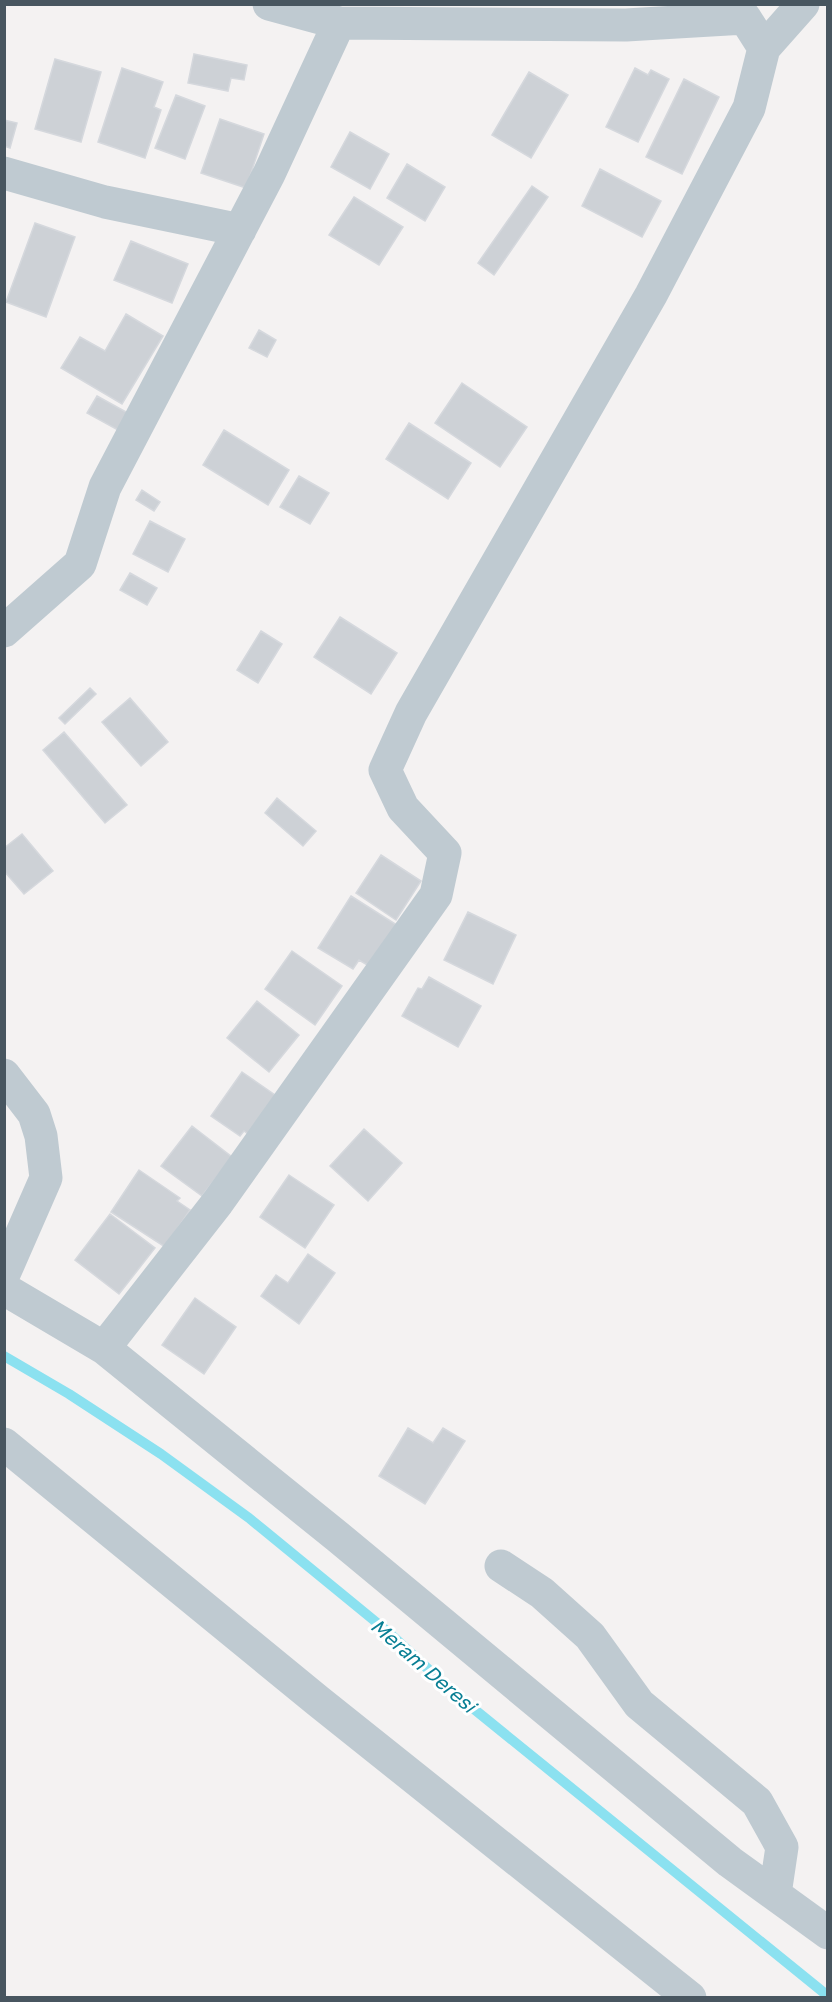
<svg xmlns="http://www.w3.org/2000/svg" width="832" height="2002" viewBox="0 0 832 2002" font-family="'Golos Text',sans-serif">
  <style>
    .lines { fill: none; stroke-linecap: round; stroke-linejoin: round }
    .stream { stroke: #8be1f0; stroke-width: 10 }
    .building { fill: #cdd1d6; stroke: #d5d8dd; stroke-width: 1.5 }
    .street { stroke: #bfcad1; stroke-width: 33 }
    .labels { text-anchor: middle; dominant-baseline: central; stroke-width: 6; stroke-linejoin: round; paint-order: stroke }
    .water-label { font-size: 20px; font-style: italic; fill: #097f94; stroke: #fff }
  </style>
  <rect width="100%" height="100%" fill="#f4f2f2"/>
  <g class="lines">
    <path class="stream" d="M4,1356L69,1394L161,1454L249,1518L387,1631L453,1692L828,1996"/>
  </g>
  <path class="building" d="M194,54L247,65L244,80L231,78L228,91L188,83Z
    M55,59L101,72L81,142L35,129Z
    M122,68L163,82L154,107L161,110L145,158L98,142Z
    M635,68L648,75L651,70L669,79L638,142L606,127Z
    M529,72L568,95L531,158L492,135Z
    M684,79L719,97L682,174L646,157Z
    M176,95L205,106L185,159L155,148Z
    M220,119L264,134L246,188L201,173Z
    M4,120L17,123L10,148L4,146Z
    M350,132L389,154L370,189L331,167Z
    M407,164L445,187L425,221L387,198Z
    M600,169L661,201L642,237L582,206Z
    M532,186L548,197L494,275L478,263Z
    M354,197L403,227L379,265L329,235Z
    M35,223L75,237L46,317L6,302Z
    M131,241L188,264L172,303L114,280Z
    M126,314L163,336L122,404L61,368L80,337L105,351Z
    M259,330L276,340L267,357L249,348Z
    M462,383L527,427L500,467L435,423Z
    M97,396L128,413L118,430L87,413Z
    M409,423L471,463L448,499L386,459Z
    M224,430L289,470L268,505L203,465Z
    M299,476L329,493L310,524L280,507Z
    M142,490L160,502L154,511L136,500Z
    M150,521L185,539L168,572L133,554Z
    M130,573L157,588L147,605L120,590Z
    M340,617L397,653L371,694L314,657Z
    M261,631L282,644L258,683L237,670Z
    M90,688L96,694L65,724L59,718Z
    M130,698L168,742L141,766L102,722Z
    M64,732L127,805L105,823L43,750Z
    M277,798L316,831L303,846L265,813Z
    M22,834L53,871L24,894L4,871V848Z
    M381,855L421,881L396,920L356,893Z
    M351,896L400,927L374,969L359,960L353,969L318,948Z
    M468,912L516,935L493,984L444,960Z
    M292,951L342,986L315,1025L265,989Z
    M429,977L481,1006L458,1047L402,1016L418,988L422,989Z
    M257,1001L299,1035L269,1072L227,1038Z
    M242,1072L275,1095L248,1134L244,1131L240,1136L211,1116Z
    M192,1126L232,1157L202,1196L161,1166Z
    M364,1129L402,1163L368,1201L330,1166Z
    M139,1170L180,1198L177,1201L190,1210L165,1247L111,1212Z
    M289,1175L334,1205L305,1248L260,1217Z
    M110,1214L155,1248L119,1294L75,1260Z
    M308,1254L335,1273L299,1324L261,1296L276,1275L288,1283Z
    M195,1298L236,1327L204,1374L162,1345Z
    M408,1428L433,1443L443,1428L465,1441L425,1504L379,1476Z"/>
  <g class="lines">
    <path class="street" d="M764,48L803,4
      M4,173L105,202L240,230
      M4,631L80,564L105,487L269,174L339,23
      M4,1075L34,1114L41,1136L46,1178L4,1274
      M4,1289L104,1348L338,1537L730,1862L828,1933
      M104,1348L218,1202L436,895L445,853L403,808L385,770L411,713L651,295L749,108L764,48L745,18L626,25L339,23L269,4
      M4,1444L318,1701L690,1998
      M501,1566L542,1593L590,1636L639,1704L757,1802L782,1847L775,1894"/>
  </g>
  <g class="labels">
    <g class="water-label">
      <text transform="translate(424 1665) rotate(41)">Meram Deresi</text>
    </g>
  </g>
  <rect width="832" height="2002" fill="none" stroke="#485660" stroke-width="12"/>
</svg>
